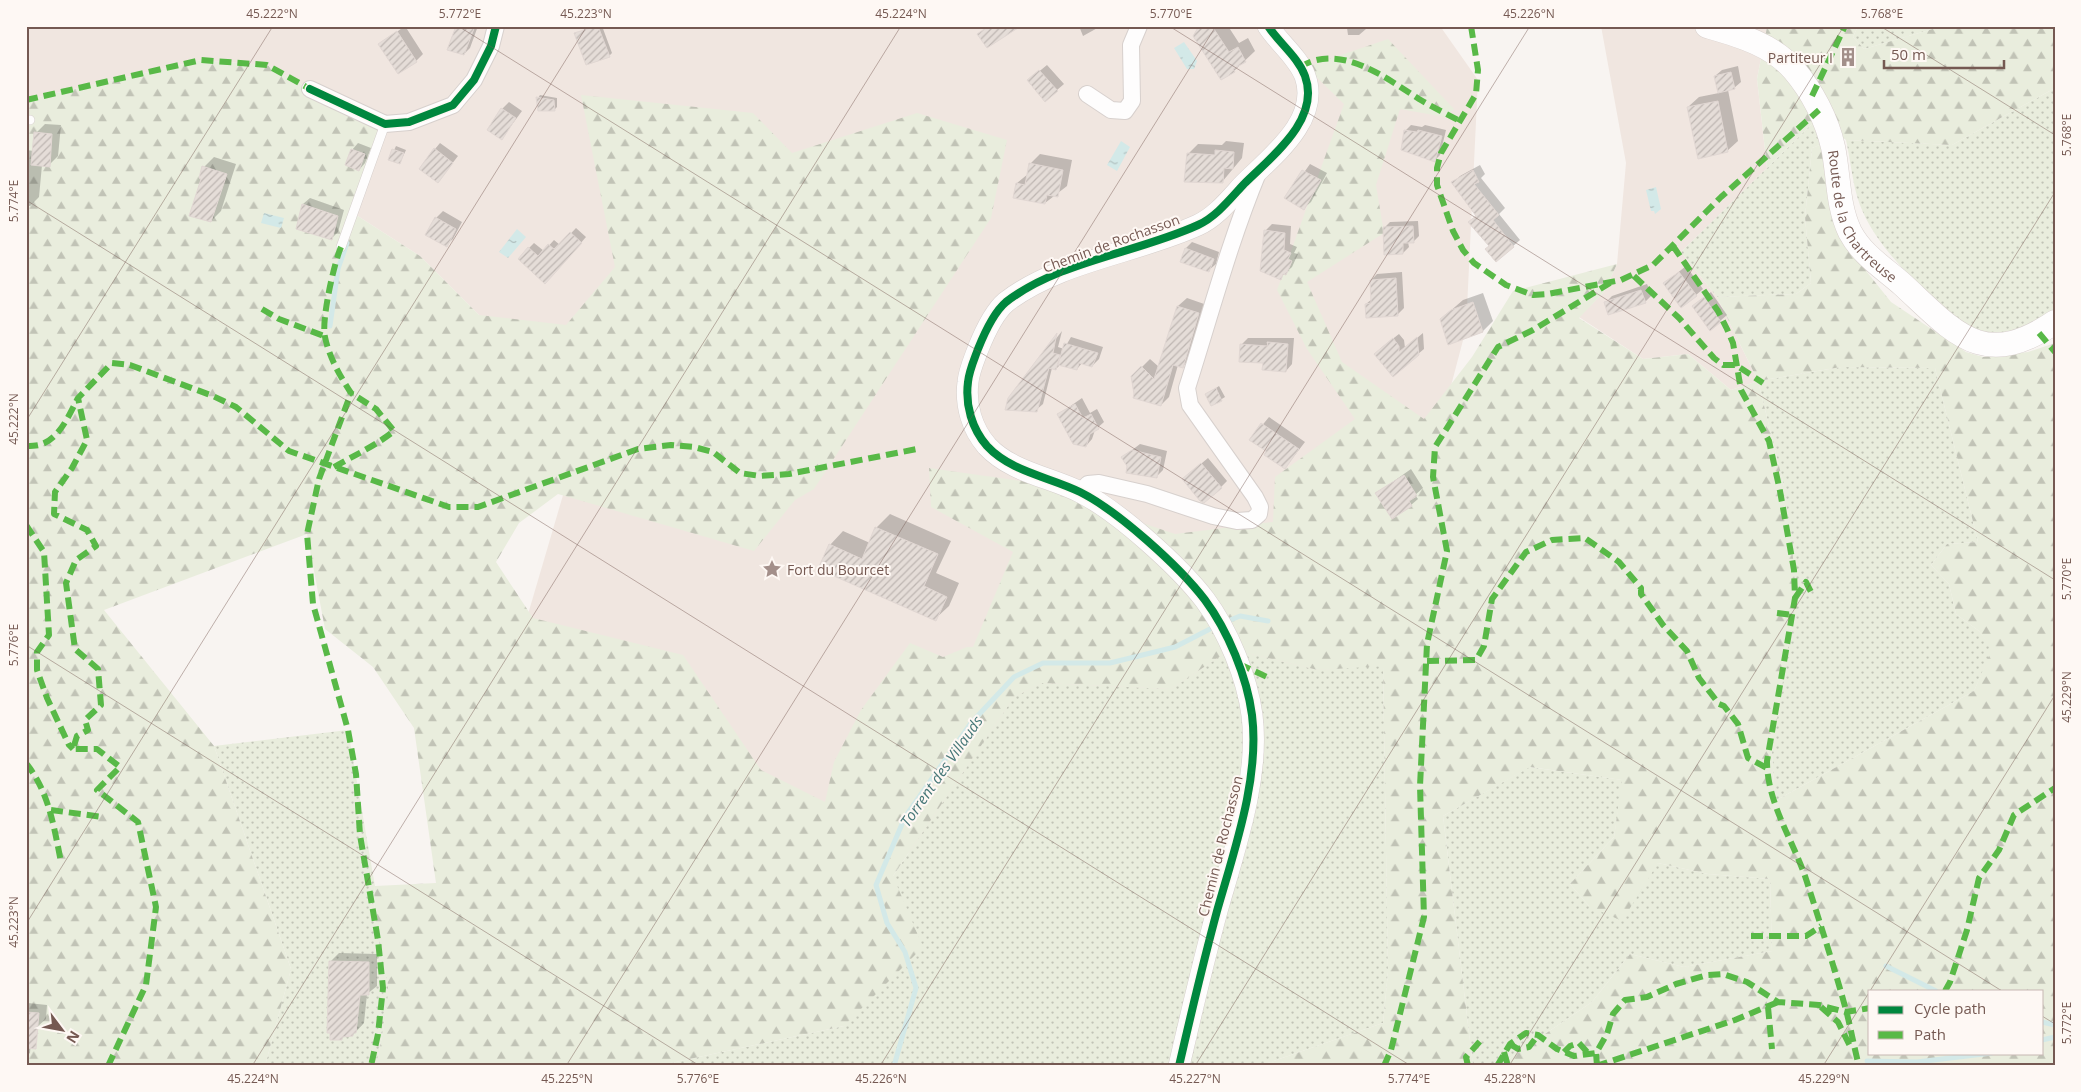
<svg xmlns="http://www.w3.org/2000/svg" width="2081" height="1092" viewBox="0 0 2081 1092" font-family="'Open Sans',sans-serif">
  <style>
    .residential { fill: #f0e6e0 }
    .grass { fill: url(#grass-dots) }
    .forest { fill: url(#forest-firs); fill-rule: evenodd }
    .water { fill: url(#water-ripples) }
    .shadow { fill: #0003 }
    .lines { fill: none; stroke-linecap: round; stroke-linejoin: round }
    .stream { stroke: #d3e9e8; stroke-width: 5 }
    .building { fill: url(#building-hatch); stroke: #e1d7d3 }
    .service-casing { stroke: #d7d0cd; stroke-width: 10 }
    .minor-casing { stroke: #d7d0cd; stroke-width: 18 }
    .tertiary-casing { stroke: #d7d0cd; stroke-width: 22 }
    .secondary-casing { stroke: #d8d0cd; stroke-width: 25 }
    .service { stroke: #fefdfd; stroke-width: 9 }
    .minor { stroke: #fefdfd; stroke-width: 16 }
    .tertiary { stroke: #fefdfd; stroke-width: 21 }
    .secondary { stroke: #fefdfd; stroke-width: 24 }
    .quiet { stroke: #58b947; stroke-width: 6; stroke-dasharray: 12 6; stroke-linecap: butt }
    .cycleway-casing { stroke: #fef8f4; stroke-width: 11 }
    .cycleway { stroke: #00873e; stroke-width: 8 }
    .ticks { fill: none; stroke: #755952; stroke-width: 1; stroke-opacity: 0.45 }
    .labels { text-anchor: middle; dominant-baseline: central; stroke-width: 4; stroke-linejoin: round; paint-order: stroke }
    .poi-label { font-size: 14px; fill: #755952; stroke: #fef8f4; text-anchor: end }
    .street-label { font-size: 14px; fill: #755952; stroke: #fef8f4 }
    .water-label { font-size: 15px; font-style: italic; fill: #467778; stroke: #fef8f4 }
    .neatline { fill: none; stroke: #755952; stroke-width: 2 }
    .ticks-label { font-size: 12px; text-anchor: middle; fill: #755952 }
  </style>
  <defs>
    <pattern id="grass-dots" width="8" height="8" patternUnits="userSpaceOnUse" patternTransform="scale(1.25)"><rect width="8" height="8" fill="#e9eddd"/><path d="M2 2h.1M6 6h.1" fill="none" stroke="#c1c3b6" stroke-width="1.8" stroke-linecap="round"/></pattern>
    <pattern id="forest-firs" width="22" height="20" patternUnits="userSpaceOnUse" patternTransform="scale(1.25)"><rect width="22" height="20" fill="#e9eddd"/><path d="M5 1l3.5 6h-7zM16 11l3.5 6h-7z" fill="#c1c3b6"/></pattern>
    <pattern id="water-ripples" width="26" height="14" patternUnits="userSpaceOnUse" patternTransform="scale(1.25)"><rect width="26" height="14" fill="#d3e9e8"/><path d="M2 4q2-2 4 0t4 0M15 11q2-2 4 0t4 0" fill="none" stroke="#b0c0bf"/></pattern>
    <pattern id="building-hatch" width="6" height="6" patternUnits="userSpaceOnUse" patternTransform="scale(1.25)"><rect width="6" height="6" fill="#e5ddd8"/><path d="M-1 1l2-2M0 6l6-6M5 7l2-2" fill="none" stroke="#beb6b2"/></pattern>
  </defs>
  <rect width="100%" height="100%" fill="#f8f4f1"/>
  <path class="residential" d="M26,26H1440L1478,80L1466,329L1387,628L1046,922L516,655L571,468L479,315L420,256L353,213L310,89L267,65L201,60L26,100Z
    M1601,26L1767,27L1757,79L1767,168L1681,252L1717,297L1758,381L1731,390L1688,354L1643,359L1579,317L1604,292L1617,264L1626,163Z"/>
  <path class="grass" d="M1858,26H1943L1864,49L1853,37Z
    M2055,88V308L2033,329L1979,337C1937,303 1872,250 1857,196C1852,178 1850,158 1846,140L1952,145Z
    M1817,119L1828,142L1812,148L1805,217L1811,283L1796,294L1717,297L1681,252Z
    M1841,367L1935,368L1978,542L1947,544L1931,565L1949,584L1956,614L1979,631L1993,649L1974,691L1775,801L1772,752L1784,486L1758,381Z
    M1231,649L1318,670L1383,665L1388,972L1383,1023L1259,1066H657L844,1026L893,876L1014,697L1042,683L1171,689Z
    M348,730L375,886C371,921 384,952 388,986C390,1002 380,1044 377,1063L375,1066H265L291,969L214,746Z
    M1529,767L1623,780L1614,837L1570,884L1589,906L1658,863L1708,874L1770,879L1772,951L1684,967L1630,954L1592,1002L1498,1066H1473L1443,816Z"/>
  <path class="forest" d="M1858,26L1853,37L1864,49L1943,26H2055V88L1952,145L1846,140L1817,119L1767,168L1757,79L1767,27Z
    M1388,39L1454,109L1445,117L1400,109L1376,185L1384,233L1307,282L1342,362L1424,419L1472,357L1513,291L1617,264L1604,292L1579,318L1643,359L1688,354L1731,390L1758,381L1717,297L1796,294L1811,283L1805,217L1812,148L1828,142L1847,247L1891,302L1966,352L1983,357L2028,352L2055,343V1066H1498L1592,1002L1630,954L1684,967L1772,951L1770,879L1708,874L1658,863L1622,921L1589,906L1570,884L1614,837L1622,780L1530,767L1443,816L1473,1066H1259L1383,1023L1388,972L1383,666L1318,670L1231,649L1171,689L1042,683L1014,697L893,876L923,947L844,1026L657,1066H375C380,1055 389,997 388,986C383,952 371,921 375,886L436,883L414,728L373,667L325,629L307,534L104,610L214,746L291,969L265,1066H26V100L201,60L267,65L310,89L390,122L353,213L420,256L479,315L566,325L615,267L581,95L753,113L792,153L917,113L1007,140L991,218L814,489L795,500L754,551L558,494L519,523L496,562L533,618L683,655L761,770L825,802L834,762L861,710L910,643L943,657L967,647H973L1013,552L931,507L929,468L1036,483L1077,501L1175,534L1273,522L1275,477L1355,419L1307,349L1277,290L1344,104L1306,67ZM1841,367L1935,368L1978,542L1947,544L1931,565L1949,584L1956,614L1979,631L1992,649L1974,691L1775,801L1772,752L1797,590L1784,486L1758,381ZM1870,991H2042V1053H1870Z"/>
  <path class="water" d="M1184,42L1197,61L1194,69H1187L1174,48Z
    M1121,141L1130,147L1117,171L1107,165Z
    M1656,187L1661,209L1655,214L1654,211H1651L1646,190Z
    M264,213L284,218L281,228L261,223Z
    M517,229L526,237L508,258L499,252Z"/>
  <path class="shadow" d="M405,26L423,54L416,61L380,44Z
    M457,26H478L470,48L464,54Z
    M592,26H602L612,53L609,56L576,34Z
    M1079,26H1101L1083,36Z
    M1201,26H1228L1239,43L1248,38L1255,51L1234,71Z
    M1334,26H1365L1366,29L1359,35H1348L1347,28L1334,29Z
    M1047,65L1064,84L1057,90L1036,74Z
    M1738,66L1741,82L1734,88L1728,90L1738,141L1727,151L1688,107L1699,97L1719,93L1715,76L1722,70Z
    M540,95L557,98V107L554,110L538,98Z
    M509,102L522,111L502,138V109Z
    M45,124L61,125L58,156L49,165H42L39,197L30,206L26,205V150L34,151L36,133Z
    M1411,125L1422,127L1425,125L1446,130L1440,155L1435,160L1405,131Z
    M1226,141L1244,143L1242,158L1222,182L1188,154L1198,144L1222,145Z
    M358,143L371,148L365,163L359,170L352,150Z
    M440,143L458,156L438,182L435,149Z
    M396,146L406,150L400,163L390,159Z
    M1040,154L1072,160L1067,186L1045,203L1017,183L1028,174L1030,164Z
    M214,157L236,164L221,211L211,221L203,178L204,167Z
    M1310,164L1327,173L1311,202L1304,208L1286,198Z
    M1480,165L1485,174L1481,178L1505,208L1499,214L1520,240L1496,261L1490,246L1470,222L1477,215L1453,183L1460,176Z
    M310,198L344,210L338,232L332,238L297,229L303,204Z
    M443,211L462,222L453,239L446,245L436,218Z
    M1418,221L1419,236L1413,242H1408L1409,247L1403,253L1384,228L1390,222Z
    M1272,224L1291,226L1290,244L1297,247L1294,253L1298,254L1292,267L1280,278L1265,231Z
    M576,228L586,237L551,277L529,248L534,243L544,251L554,240L560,245Z
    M1192,242L1219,252L1216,264L1209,270L1182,261L1186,248Z
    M1686,266L1703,289L1696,295L1665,283Z
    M1402,272L1404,308L1397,315L1366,304L1372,299L1371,280L1377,274Z
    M1647,284L1652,295L1645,302L1605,303L1612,296Z
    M1711,292L1727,315L1720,321L1693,306Z
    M1483,293L1493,321L1483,331L1449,343L1441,319L1463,300Z
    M1187,298L1207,305L1191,358L1183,366L1178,365L1169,397L1161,405L1135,394L1132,377L1150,359L1159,367L1178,306Z
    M1062,331L1058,347L1064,349L1071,337L1103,347L1099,359L1092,366L1082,363L1077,369L1060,365L1056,369L1052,368L1043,404L1036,410L1009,399Z
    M1423,333L1424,349L1393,375L1381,348L1399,334L1404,340L1405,348Z
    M1248,338H1294L1292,364L1286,371L1264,362L1241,345Z
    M1219,386L1225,397L1212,405L1207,394Z
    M1082,398L1090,413L1097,409L1104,422L1095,430L1092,439L1086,446L1059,414Z
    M1269,417L1305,442L1285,468L1268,450L1251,439Z
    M1140,444L1167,451L1163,470L1156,477L1128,466L1123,457Z
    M1208,458L1227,481L1221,487L1190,473Z
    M1411,469L1423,488L1415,495L1418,499L1411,505L1377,493Z
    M890,514L951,541L936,573L959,583L949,606L935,619L830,545L843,531L870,543L876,528Z
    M339,953L377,954V986L367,994L364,1023L353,1035H345L342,1039L331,961Z
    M26,1000L28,1003L47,1005L46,1019L37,1027H32L30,1053L26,1056Z"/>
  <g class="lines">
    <path class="stream" d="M330,326L338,269L347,243
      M1228,621L1240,616L1268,621
      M1886,966L1936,991
      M2042,1022L2055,1025
      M2042,1040L2055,1037
      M1867,1061L1917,1062L1992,1053
      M894,1066L916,988L905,952L887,923L876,885L905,817L971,723L1014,677L1043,663H1110L1175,647L1210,629"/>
  </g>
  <path class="building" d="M456,26H475L464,55L447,50Z
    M598,26L610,57L586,65L574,33Z
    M989,26H1021L987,48L977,34Z
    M1199,26H1212L1229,52L1238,47L1246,62L1233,69L1235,72L1221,80L1193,36Z
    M397,31L417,62L398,74L378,44Z
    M1039,70L1058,91L1045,102L1027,80Z
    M1731,72L1735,89L1718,93L1714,76Z
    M536,97L554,100L555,111H538Z
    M1718,101L1728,152L1698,159L1687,107Z
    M501,108L516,118L502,140L487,130Z
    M1404,130L1417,132L1418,130L1442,136L1435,162L1401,150Z
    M34,132L52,134L50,167L31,165Z
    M434,148L453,163L438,183L419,169Z
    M351,149L365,154L359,171L345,165Z
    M392,149L404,153L400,164L388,160Z
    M1215,150L1234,152L1233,169L1224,168L1223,183L1184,182L1187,153L1215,155Z
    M1029,163L1063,170L1058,197L1047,195L1045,204L1013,198L1016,183L1025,185Z
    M202,166L227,174L211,222L189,216L201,179L199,178Z
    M1302,170L1321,180L1304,210L1284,198Z
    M1473,170L1479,182L1474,184L1499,215L1493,220L1514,247L1496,262L1485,249L1489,246L1468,222L1476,216L1451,182Z
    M302,204L338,216L332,240L296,229Z
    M435,217L456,229L447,247L425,235Z
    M1413,226L1414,243H1403V254L1384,255L1383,227Z
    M1264,230L1285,233L1284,250L1291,253L1288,259L1292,261L1286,275L1283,274L1281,280L1260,271Z
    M570,232L582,243L545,284L518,259L528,247L538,256L548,244L554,249Z
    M1185,248L1214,259L1209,272L1180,262Z
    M1679,272L1697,296L1681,308L1663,283Z
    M1396,278L1398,316L1366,318L1365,304L1371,303L1370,280Z
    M1641,290L1646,303L1608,315L1604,302Z
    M1704,297L1721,322L1710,331L1692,306Z
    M1473,302L1483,332L1448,345L1440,319L1451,310Z
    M1177,306L1199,313L1183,368L1173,365L1161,406L1133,398L1134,394L1131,376L1141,366L1154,379Z
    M1057,333L1053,353L1060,355L1056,370L1049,368L1037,412L1005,410L1008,398Z
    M1417,337L1419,355L1393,377L1374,354L1393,338L1399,346V352Z
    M1267,342L1288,344L1286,372L1262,370L1263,363L1239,362L1240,344L1268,346Z
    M1064,343L1098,353L1092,367L1079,363L1077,370L1058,365Z
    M1216,388L1222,401L1211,406L1205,394Z
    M1075,404L1083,418L1091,414L1099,429L1090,434L1086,447L1073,444L1057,414Z
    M1261,423L1299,449L1285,469L1264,455L1266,451L1249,440Z
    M1132,450L1161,457L1157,478L1126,473L1127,466L1121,457Z
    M1201,463L1222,488L1204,503L1200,501L1182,479Z
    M1404,475L1417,496L1409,501L1412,506L1392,519L1375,493Z
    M875,527L938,554L924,586L947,597L936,621L818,569L829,544L862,559Z
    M329,961L369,962V995H360L356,1033H353V1036L342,1037V1040H330V1033H327Z
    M26,1012L39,1013L36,1049L26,1048Z"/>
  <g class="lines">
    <g class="service-casing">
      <path id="service" d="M26,120H30
        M341,247L385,124"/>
    </g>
    <g class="minor-casing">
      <path id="minor" d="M310,89L385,124L409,122L453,105L474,80L491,46L496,26
        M1087,94L1111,110L1125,111L1132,101L1131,45L1139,26
        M1080,492L1088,484L1099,483L1147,494L1213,516L1237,521L1252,520L1259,514L1260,507L1255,497L1190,405L1187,388C1210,316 1229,243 1258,173"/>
    </g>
    <g class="tertiary-casing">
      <path id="tertiary" d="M1179,1066C1191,1014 1203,963 1217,911C1234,851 1260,778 1252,715C1247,677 1228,631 1205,600C1179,566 1118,511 1080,492C1050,477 1011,472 987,446C972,429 965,405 968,382C969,371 974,360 978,349C984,334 993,313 1006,302C1059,261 1137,253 1198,225C1216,217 1230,199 1244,184C1271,157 1321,120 1305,76C1298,57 1279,43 1268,26"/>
    </g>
    <g class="secondary-casing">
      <g id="secondary">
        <path id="s1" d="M1707,26C1738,35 1772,44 1794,70C1812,91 1827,120 1833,147C1839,175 1837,205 1850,232C1862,255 1884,268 1903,285C1955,333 1983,371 2055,322"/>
      </g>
    </g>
    <use href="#service" class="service"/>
    <use href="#minor" class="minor"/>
    <use href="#tertiary" class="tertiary"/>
    <use href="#secondary" class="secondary"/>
    <path class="quiet" d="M1471,26L1478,70L1476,94L1441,153L1437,168V185L1453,231L1463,250L1474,263L1506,285L1533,295L1548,294L1621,280L1653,265L1721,197L1819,110
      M1300,67C1340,42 1386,78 1419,99C1432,107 1447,114 1460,121
      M1812,96L1845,26
      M26,100L201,60L267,65L310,89
      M1673,246L1718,311L1727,329L1733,343L1741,390L1769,441L1780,491L1794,570L1795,598L1767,761C1767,803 1793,840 1806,879C1820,923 1834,966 1846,1010C1851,1029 1854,1047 1859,1066
      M341,247C334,263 321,321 325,337C329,357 340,376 351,393L319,479L307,534L313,604L348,730L356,774L360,835L378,940L383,988L378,1034L371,1066
      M1634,276L1679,318L1714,358L1723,365H1736L1763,383
      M262,309L279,319L324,336
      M2039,333L2055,352
      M26,446C31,446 38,446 42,444C60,438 70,413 78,398
      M334,467C355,455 375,446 394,431L376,409L351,393
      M26,525L44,552L49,635L37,652V670L47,698L69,745L73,749
      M1795,598L1806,582L1812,594
      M1777,613L1792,615
      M1427,661L1476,660L1484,646L1492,599L1526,552L1552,540L1585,538L1619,562L1641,588V594L1663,625L1687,651L1699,678L1719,704L1724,706L1738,724L1748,758L1767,768
      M1239,664L1267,677
      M26,763C49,792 54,827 61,862
      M51,810L103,817
      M1751,936H1806L1821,926
      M1945,991L1950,982L1967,930L1979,878L1999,850L2014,815L2055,788
      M1768,1007L1772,1049
      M1821,1007L1838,1022L1850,1046
      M1510,1044L1518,1049L1529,1047L1538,1035
      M1504,1052L1508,1066
      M1564,1052L1570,1046L1579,1043L1589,1054
      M108,1066L146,985L156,907L138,822L97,790L120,767L97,749H73L77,736L88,730L85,720L101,705L98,669L75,649L66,583L76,560L96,546L87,530L54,514L55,492L72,468L87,440L78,398L112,363L130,365L213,396L236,407L289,451L449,507H478L638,449L671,445L694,447L713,452L740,473L760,476L789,474L917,449
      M1384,1066L1391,1050L1424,917L1420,786L1427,644L1447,551L1433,477L1435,447L1498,347L1533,330L1610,283
      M1468,1066L1466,1057L1481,1040
      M1497,1066L1510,1044L1526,1033L1538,1035L1557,1049L1574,1056L1596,1053
      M1596,1066L1735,1020L1778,1002
      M1597,1066L1596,1053L1607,1034L1613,1014L1625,1000L1647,997L1676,984L1707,975L1723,974L1747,982L1778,1002L1819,1005L1846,1012L1870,1008"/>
    <g class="cycleway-casing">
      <path id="cycleway" d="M310,89L385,124L409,122L453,105L474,80L491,46L496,26
        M1179,1066C1191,1014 1203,963 1217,911C1234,851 1260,778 1252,715C1247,677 1228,631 1205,600C1179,566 1118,511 1080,492C1050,477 1011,472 987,446C972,429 965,405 968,382C969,371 974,360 978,349C984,334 993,313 1006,302C1059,261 1137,253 1198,225C1216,217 1230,199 1244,184C1271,157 1321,120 1305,76C1298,57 1279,43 1268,26"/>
    </g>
    <use href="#cycleway" class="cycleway"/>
  </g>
  <path class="ticks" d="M458,26L2002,991M1169,26L2055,580M1880,26L2055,135M26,200L1411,1066M26,421L273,26M26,645L700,1066M26,924L587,26M1870,991L2055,695M2042,1016L2055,1024M252,1066L901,26M566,1066L1216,26M880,1066L1530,26M1195,1066L1844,26M1509,1066L2055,192M1823,1066L1870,991"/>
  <defs>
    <g id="building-bare" transform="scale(1.5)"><path d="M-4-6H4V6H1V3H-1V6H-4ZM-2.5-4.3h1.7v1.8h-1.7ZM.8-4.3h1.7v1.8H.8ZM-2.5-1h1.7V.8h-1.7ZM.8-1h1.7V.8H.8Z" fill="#a38f8a" stroke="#fef8f4" stroke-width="2.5" paint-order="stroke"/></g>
    <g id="sight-bare" transform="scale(1.5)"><path d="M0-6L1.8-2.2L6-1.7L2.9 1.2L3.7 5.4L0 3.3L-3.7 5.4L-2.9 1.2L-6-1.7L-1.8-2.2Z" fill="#a38f8a" stroke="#fef8f4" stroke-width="2.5" paint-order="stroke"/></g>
  </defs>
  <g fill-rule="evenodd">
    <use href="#building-bare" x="1848" y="57"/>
    <use href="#sight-bare" x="772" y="569"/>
  </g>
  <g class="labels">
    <g class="poi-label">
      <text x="1833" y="57">Partiteur I</text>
      <text x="787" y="569" text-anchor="start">Fort du Bourcet</text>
    </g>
    <g class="street-label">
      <text stroke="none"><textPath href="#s1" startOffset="264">Route de la Chartreuse</textPath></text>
      <text transform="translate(1111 243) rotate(-20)">Chemin de Rochasson</text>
      <text transform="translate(1220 846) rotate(-76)">Chemin de Rochasson</text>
    </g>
    <g class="water-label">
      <text transform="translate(941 771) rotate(-55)">Torrent des Villauds</text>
    </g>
  </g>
  <rect width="2081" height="1092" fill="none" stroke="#fef8f4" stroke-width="55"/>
  <rect x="1868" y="990" width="175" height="65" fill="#fef8f4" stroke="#c7b8b3"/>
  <rect x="1878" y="1006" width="25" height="8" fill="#00873e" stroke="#c7b8b3"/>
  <text x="1914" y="1014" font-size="15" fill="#755952">Cycle path</text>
  <rect x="1878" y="1031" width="25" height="8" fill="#58b947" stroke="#c7b8b3"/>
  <text x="1914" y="1040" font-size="15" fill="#755952">Path</text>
  <g transform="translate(62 1030) rotate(122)" stroke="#fef8f4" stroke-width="4" paint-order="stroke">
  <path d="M0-4L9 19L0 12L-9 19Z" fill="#755952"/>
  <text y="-8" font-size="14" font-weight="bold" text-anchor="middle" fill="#755952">N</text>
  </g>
  <path d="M1884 60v8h120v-8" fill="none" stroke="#755952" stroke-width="2.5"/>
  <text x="1891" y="60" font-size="15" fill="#755952" stroke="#fef8f4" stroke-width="4" paint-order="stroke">50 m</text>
  <rect x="28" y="28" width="2026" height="1036" class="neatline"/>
  <g class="ticks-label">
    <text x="272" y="18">45.222°N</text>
    <text x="460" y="18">5.772°E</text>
    <text x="586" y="18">45.223°N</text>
    <text x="901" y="18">45.224°N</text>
    <text x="1171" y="18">5.770°E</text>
    <text x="1529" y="18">45.226°N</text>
    <text x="1882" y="18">5.768°E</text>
    <text transform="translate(2067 135) rotate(-90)" y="4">5.768°E</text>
    <text transform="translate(14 201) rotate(-90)" y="4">5.774°E</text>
    <text transform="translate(14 419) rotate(-90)" y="4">45.222°N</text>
    <text transform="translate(2067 579) rotate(-90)" y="4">5.770°E</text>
    <text transform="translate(14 645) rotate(-90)" y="4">5.776°E</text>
    <text transform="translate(2067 697) rotate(-90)" y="4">45.229°N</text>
    <text transform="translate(14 922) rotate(-90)" y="4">45.223°N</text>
    <text transform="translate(2067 1023) rotate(-90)" y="4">5.772°E</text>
    <text x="253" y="1083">45.224°N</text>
    <text x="567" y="1083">45.225°N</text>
    <text x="698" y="1083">5.776°E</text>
    <text x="881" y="1083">45.226°N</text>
    <text x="1195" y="1083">45.227°N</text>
    <text x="1409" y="1083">5.774°E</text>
    <text x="1510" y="1083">45.228°N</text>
    <text x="1824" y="1083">45.229°N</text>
  </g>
</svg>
